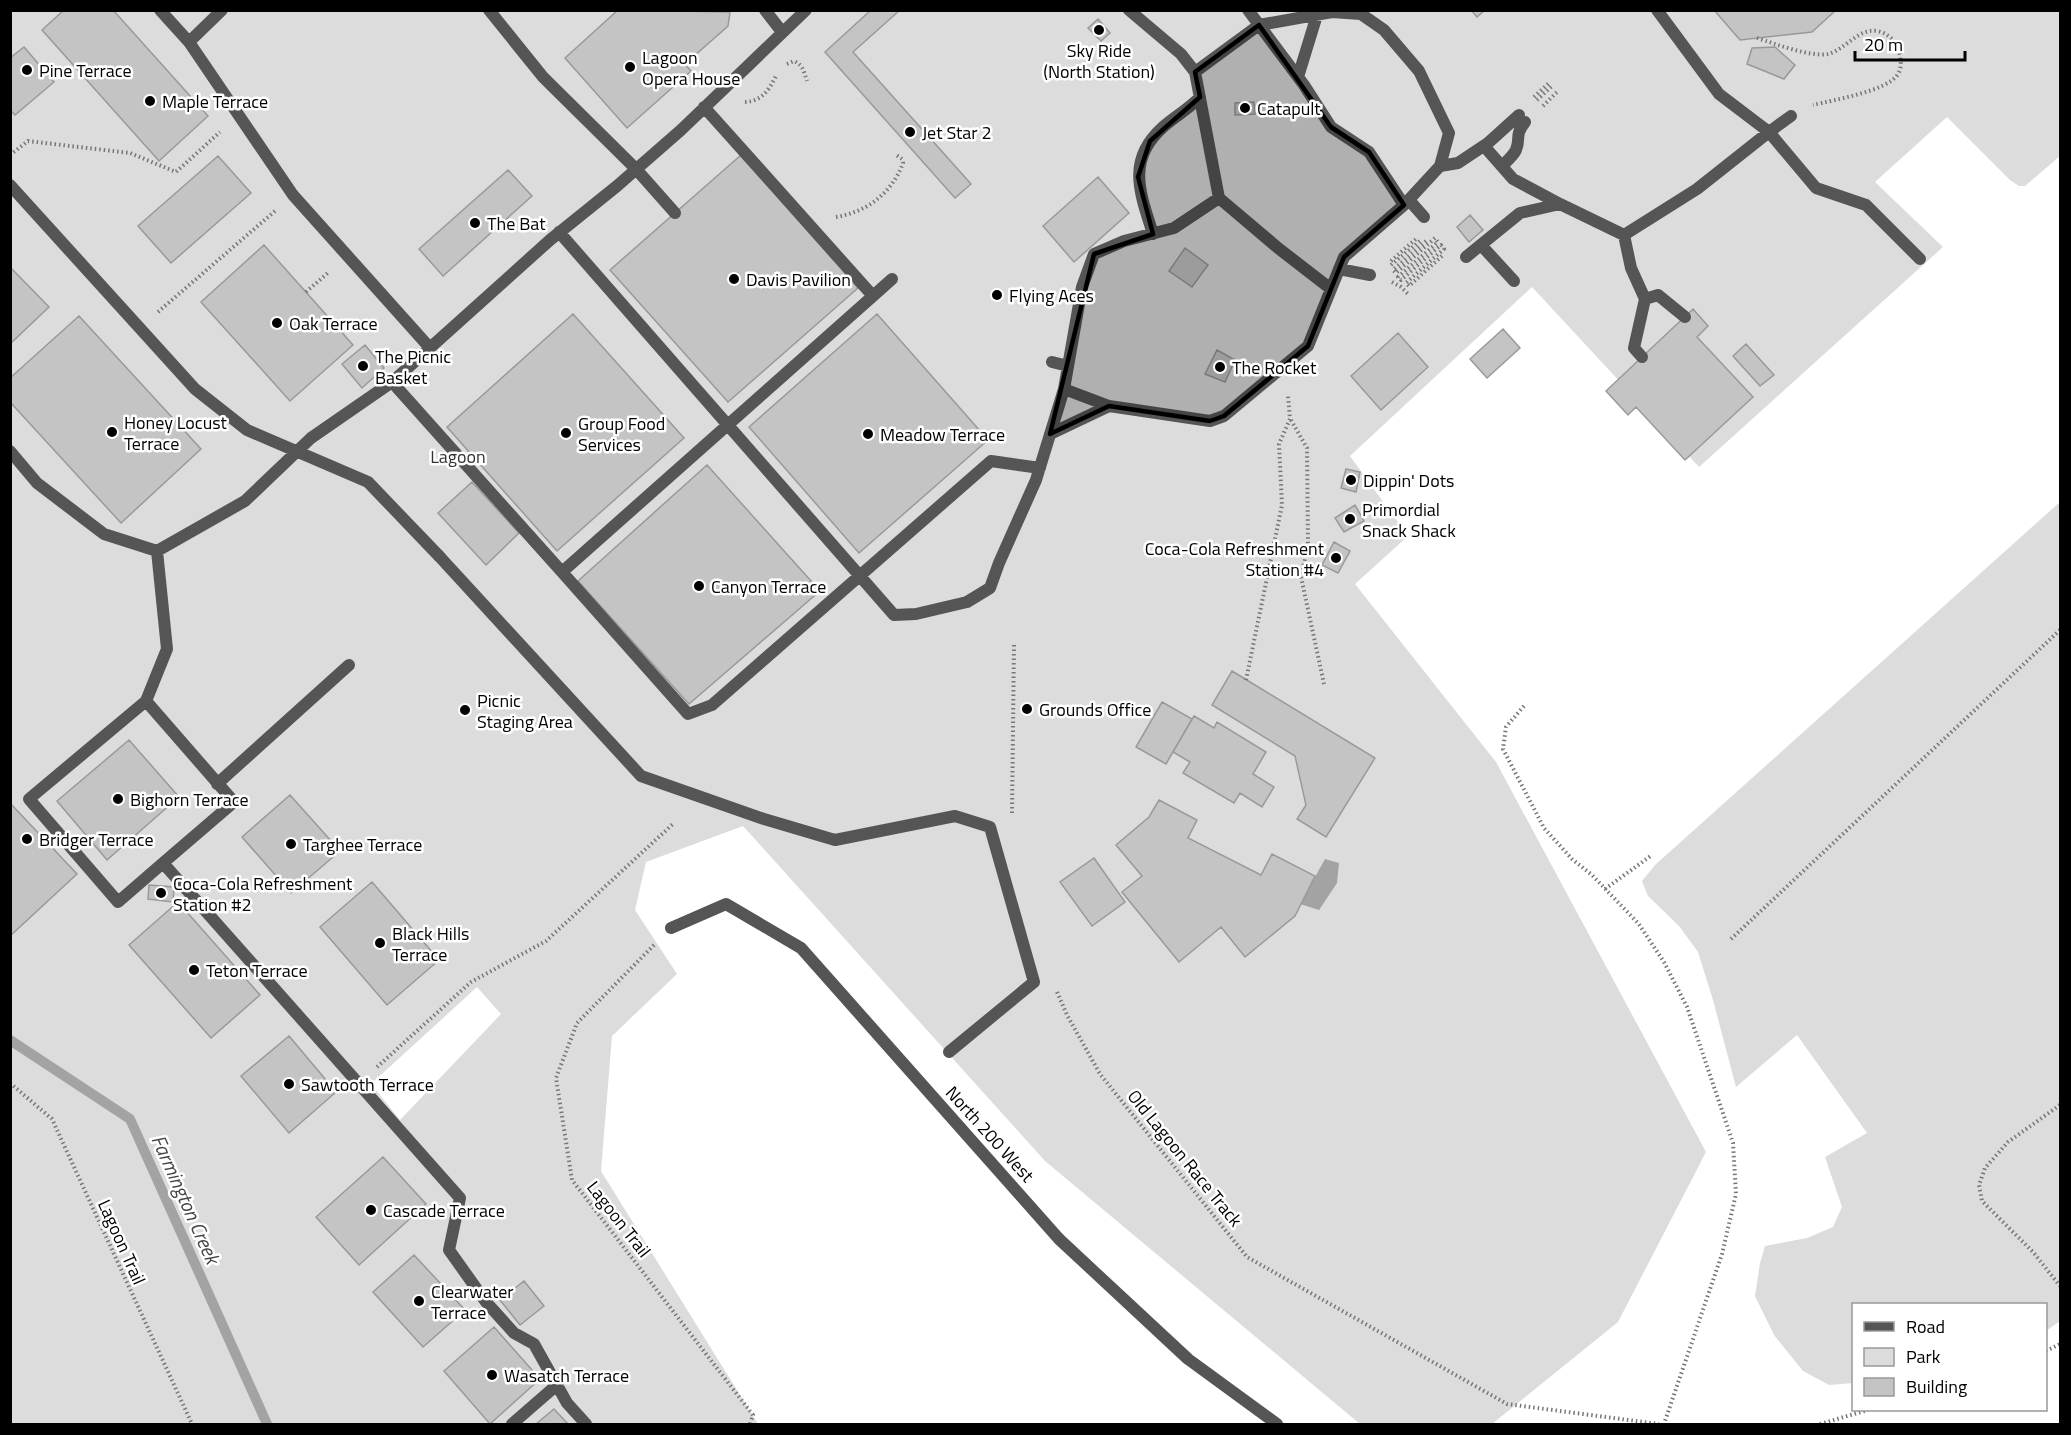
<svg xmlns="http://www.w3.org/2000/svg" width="2071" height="1435" viewBox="0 0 2071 1435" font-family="'Titillium Web',sans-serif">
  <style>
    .green { fill: #dcdcdc; fill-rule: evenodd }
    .water { fill: #a3a3a3 }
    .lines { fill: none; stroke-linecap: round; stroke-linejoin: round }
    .stream { stroke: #a3a3a3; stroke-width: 10 }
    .building { fill: #c4c4c4; stroke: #999; stroke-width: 1.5 }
    .path { stroke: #777; stroke-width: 4; stroke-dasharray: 1.5 3; stroke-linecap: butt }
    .lane { stroke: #555; stroke-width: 12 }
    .street { stroke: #555; stroke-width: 12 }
    .marked { fill: #000; fill-opacity: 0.2; stroke: #000; stroke-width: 4.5; stroke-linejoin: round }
    .poi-dot { fill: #000; stroke: #fff; stroke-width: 2 }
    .labels { text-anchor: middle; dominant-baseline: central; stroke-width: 5; stroke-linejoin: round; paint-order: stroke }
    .poi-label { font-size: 18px; fill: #000; stroke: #fff; text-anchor: start }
    .park-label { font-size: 18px; fill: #333; stroke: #fff }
    .street-label { font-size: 18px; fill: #000; stroke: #fff }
    .water-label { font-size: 20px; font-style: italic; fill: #444; stroke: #fff }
  </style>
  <rect width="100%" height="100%" fill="#fff"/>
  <path class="green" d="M10,11H2060V156L2025,186H2019L2010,180L1947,117L1875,182L1943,247L1699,467L1532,287L1350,456L1408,536L1355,584L1496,762L1706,1152L1618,1322L1492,1424H1360L1045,1161L743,826L646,862L635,910L677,974L612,1036L601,1171L758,1424H11ZM477,987L501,1014L400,1120L371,1084Z
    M2060,502V1321L2046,1331V1304H1854L1853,1383L1829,1385L1803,1371L1774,1335L1755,1296L1760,1263L1765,1246L1807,1238L1833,1227L1842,1207L1825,1157L1867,1133L1797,1035L1736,1087L1713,1000L1698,952L1679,926L1648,896L1642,881L1655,865Z"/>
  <path class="water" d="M1325,859L1339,863L1337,883L1319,910L1300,904Z"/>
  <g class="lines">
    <path class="stream" d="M10,1040L130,1119L267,1424"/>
  </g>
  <path class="building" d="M64,10H113L208,116L159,161L42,30Z
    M618,10L730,12L728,26L685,64L691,71L627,128L565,58Z
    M871,10H900L853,52L971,184L955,198L825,52Z
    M1471,10H1485L1477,17Z
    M1714,10H1836L1812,32L1740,40Z
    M1098,19L1110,33L1101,41L1088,28Z
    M24,47L54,82L15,115L10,110V58Z
    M1775,47L1795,65L1784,79L1747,64L1752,48Z
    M1254,102L1255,114L1235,115V103Z
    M741,155L858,288L728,402L610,270Z
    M218,156L251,193L171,263L138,226Z
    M508,170L532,196L443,276L419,249Z
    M1098,177L1129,213L1074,262L1043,226Z
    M1470,215L1483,230L1469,242L1457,227Z
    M264,245L353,345L290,401L201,302Z
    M1185,248L1208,265L1192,287L1169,271Z
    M10,267L49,307L12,342L10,341Z
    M1693,309L1708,326L1697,337L1753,397L1685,460L1636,407L1628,415L1606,391Z
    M573,314L684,438L557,551L447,427Z
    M877,314L988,440L859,553L749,427Z
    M79,316L201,449L121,523L10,402V378Z
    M1503,329L1520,348L1487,378L1470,359Z
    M1398,333L1428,367L1381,410L1351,376Z
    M1746,344L1774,375L1760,386L1733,356Z
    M365,345L384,368L362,388L342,364Z
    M1217,350L1235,360L1225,382L1205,374Z
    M707,465L820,591L689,704L578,581Z
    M1346,469L1360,472L1356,492L1341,488Z
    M472,482L519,533L486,565L438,513Z
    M1355,505L1364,521L1344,532L1335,518Z
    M1334,542L1350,551L1338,573L1322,565Z
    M1232,671L1375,758L1326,837L1297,819L1306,805L1295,756L1212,705Z
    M1162,702L1192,719L1166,764L1136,747Z
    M1194,716L1214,728L1217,722L1266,752L1253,774L1274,787L1262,807L1240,793L1234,803L1183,773L1190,762L1173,752Z
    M129,740L179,797L107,860L57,801Z
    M290,795L340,851L291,893L242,837Z
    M1159,800L1197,820L1188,838L1261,875L1272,854L1315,876L1295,916L1245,957L1221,927L1179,962L1122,892L1142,876L1116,845L1149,817Z
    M10,803L77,874L10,936Z
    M1094,858L1125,902L1092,926L1060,882Z
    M372,882L439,960L387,1005L320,927Z
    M149,885L174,887L173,902L148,899Z
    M178,902L260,995L211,1038L129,945Z
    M289,1036L336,1092L289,1133L241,1076Z
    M383,1157L426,1204L359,1265L316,1217Z
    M414,1255L465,1310L423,1347L373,1292Z
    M524,1281L544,1306L520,1325L500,1300Z
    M494,1327L540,1379L490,1424L444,1371Z
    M554,1409L568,1424H536Z"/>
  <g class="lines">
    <path class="path" d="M1757,38C1776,44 1809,57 1828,54C1845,50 1858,28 1877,31C1888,33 1897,42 1899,52C1901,59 1902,68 1898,74C1888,91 1833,100 1813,105
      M787,64L794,61C803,65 804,72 807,81
      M1534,97L1549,83
      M1537,100L1552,86
      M745,102C762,101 769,90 776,76
      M1543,106L1557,92
      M10,155L28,141L130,153L176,172L220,132
      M836,217C867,212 892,193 903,163L902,159L895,154
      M1426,241L1393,270L1396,273L1435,238L1438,242L1398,277L1401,280L1441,245L1444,249L1406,283L1409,286L1442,256
      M1391,261L1417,238
      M1391,265L1420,241
      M1392,282L1401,287L1408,294
      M306,292L329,272
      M158,312L275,211
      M1291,420L1307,448L1308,545L1301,577L1324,684
      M1246,680L1282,505L1279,444L1290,419L1288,396
      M1524,706L1506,727L1503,749L1544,828L1572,859L1592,875L1638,923L1664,962L1687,1007L1733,1143L1736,1194L1722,1254L1664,1424
      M1012,813L1014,642
      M1605,889L1652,855
      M1731,939L2060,630
      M654,945L577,1023L556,1078L572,1180L753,1415L750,1424
      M1057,992L1067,1015L1100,1074L1247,1257L1507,1404L1659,1424
      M377,1067L471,982L546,941L674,823
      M10,1083L52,1119L192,1424
      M2060,1105L2008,1142L1985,1168L1979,1185L1982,1201L2033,1252L2060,1286
      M2046,1351L2060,1344
      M1820,1424L1868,1410"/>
    <path class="lane" d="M439,556L641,776L764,819L835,840L955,816L990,827L1034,982L949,1052"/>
    <path class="street" d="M160,10L189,42L293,195L430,348
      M489,10L543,77L636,169L675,213
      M765,10L782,32
      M1129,10L1181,54L1195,72L1219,198L1278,248L1331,289
      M1657,10L1719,94L1769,132L1791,116
      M189,42L222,10
      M1195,72L1259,25L1332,12L1361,14L1384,30L1419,71L1449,133L1440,166L1404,205
      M1298,77L1317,15
      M704,107L873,296L562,572L688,714L712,705L991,461L1040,468
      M1484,146L1513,179L1560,204L1624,235L1697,189L1769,132L1816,188L1866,205L1920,259
      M1440,166L1458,163L1488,143L1519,115
      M1502,166C1507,161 1513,156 1516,150C1521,138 1514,136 1525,122
      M10,185L195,389L247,430L368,482L439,556
      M1219,198L1174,228L1124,241L1094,254L1082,287L1064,389L1109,406L1210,421L1224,416L1308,346L1344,257L1404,205L1369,152L1331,127L1304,85L1248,10
      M1409,200L1424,217
      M559,232L894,615L916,614L967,602L990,588L999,563L1036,480L1064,389
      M1153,234C1140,193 1126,160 1163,127C1175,116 1189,109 1200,97
      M1624,235L1631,268L1645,299
      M1481,245L1514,281
      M1466,257L1520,213L1560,204
      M1339,269L1370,275
      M873,296L892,279
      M1642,357L1634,348L1645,299L1658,295L1685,317
      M1052,362L1068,366
      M392,382L562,572
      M1050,434L1109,406
      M10,451L37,483L104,534L157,551L245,501L311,438L392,382L550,240L617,186L681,130L806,10
      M157,551L167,649L146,701L234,802L163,863L460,1198L449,1250L486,1302L514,1333L534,1344L567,1403L586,1424
      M146,701L29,799L118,902L163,863
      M217,784L349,665
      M671,928L726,904L801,948L1059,1239L1188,1359L1277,1424
      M512,1424L558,1384"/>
  </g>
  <path class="marked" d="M1259,25L1331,127L1369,152L1404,205L1344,257L1308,346L1224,416L1210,421L1109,406L1050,434L1094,254L1153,234L1138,177L1150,141L1200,97L1195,72Z"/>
  <g class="poi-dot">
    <circle cx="1099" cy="30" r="6"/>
    <circle cx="630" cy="67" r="6"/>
    <circle cx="27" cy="70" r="6"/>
    <circle cx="150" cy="101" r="6"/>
    <circle cx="1245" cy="108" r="6"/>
    <circle cx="910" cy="132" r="6"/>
    <circle cx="475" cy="223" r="6"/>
    <circle cx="734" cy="279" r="6"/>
    <circle cx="997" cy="295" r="6"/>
    <circle cx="277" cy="323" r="6"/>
    <circle cx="363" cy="366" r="6"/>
    <circle cx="1220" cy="367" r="6"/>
    <circle cx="112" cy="432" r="6"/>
    <circle cx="566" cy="433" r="6"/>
    <circle cx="868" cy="434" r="6"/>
    <circle cx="1351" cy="480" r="6"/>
    <circle cx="1350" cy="519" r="6"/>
    <circle cx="1336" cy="558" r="6"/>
    <circle cx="699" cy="586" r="6"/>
    <circle cx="1027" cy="709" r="6"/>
    <circle cx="465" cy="710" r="6"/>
    <circle cx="118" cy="799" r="6"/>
    <circle cx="27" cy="839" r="6"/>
    <circle cx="291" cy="844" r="6"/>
    <circle cx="161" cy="893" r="6"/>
    <circle cx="380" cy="943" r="6"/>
    <circle cx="194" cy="970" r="6"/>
    <circle cx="289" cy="1084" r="6"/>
    <circle cx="371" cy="1210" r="6"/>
    <circle cx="419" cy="1301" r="6"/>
    <circle cx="492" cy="1375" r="6"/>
  </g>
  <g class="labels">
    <g class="poi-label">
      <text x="1099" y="50" text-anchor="middle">Sky Ride<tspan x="1099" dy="21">(North Station)</tspan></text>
      <text x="642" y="57">Lagoon<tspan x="642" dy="21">Opera House</tspan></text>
      <text x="39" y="70">Pine Terrace</text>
      <text x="162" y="101">Maple Terrace</text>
      <text x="1257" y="108">Catapult</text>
      <text x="922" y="132">Jet Star 2</text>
      <text x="487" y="223">The Bat</text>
      <text x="746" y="279">Davis Pavilion</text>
      <text x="1009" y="295">Flying Aces</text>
      <text x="289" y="323">Oak Terrace</text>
      <text x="375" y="356">The Picnic<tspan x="375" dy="21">Basket</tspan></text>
      <text x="1232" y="367">The Rocket</text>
      <text x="124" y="422">Honey Locust<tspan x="124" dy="21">Terrace</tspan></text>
      <text x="578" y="423">Group Food<tspan x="578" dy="21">Services</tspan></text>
      <text x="880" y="434">Meadow Terrace</text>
      <text x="1363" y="480">Dippin' Dots</text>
      <text x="1362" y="509">Primordial<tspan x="1362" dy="21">Snack Shack</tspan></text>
      <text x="1324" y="548" text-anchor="end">Coca-Cola Refreshment<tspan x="1324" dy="21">Station #4</tspan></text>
      <text x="711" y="586">Canyon Terrace</text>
      <text x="477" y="700">Picnic<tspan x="477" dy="21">Staging Area</tspan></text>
      <text x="1039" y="709">Grounds Office</text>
      <text x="130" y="799">Bighorn Terrace</text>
      <text x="39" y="839">Bridger Terrace</text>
      <text x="303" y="844">Targhee Terrace</text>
      <text x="173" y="883">Coca-Cola Refreshment<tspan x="173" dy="21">Station #2</tspan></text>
      <text x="392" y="933">Black Hills<tspan x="392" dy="21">Terrace</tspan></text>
      <text x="206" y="970">Teton Terrace</text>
      <text x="301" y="1084">Sawtooth Terrace</text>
      <text x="383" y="1210">Cascade Terrace</text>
      <text x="431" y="1291">Clearwater<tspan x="431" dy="21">Terrace</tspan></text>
      <text x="504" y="1375">Wasatch Terrace</text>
    </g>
    <g class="park-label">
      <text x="458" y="456">Lagoon</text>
    </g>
    <g class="street-label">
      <text transform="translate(990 1134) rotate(48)">North 200 West</text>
      <text transform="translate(1185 1158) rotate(51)">Old Lagoon Race Track</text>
      <text transform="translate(619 1219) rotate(52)">Lagoon Trail</text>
      <text transform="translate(122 1242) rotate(66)">Lagoon Trail</text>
    </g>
    <g class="water-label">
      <text transform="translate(186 1199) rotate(66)">Farmington Creek</text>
    </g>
  </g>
  <rect width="2071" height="1435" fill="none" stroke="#000000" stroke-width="24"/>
  <rect x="1852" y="1303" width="195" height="108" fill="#ffffff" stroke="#999999" stroke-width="1.5"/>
  <rect x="1864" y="1322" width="30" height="9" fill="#555555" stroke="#999999" stroke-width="1.5"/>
  <text x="1906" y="1333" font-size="18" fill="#000000">Road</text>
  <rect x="1864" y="1348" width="30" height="18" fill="#dcdcdc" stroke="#999999" stroke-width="1.5"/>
  <text x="1906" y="1363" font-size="18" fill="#000000">Park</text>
  <rect x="1864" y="1378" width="30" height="18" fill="#c4c4c4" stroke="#999999" stroke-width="1.5"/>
  <text x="1906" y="1393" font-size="18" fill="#000000">Building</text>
  <path d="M1855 51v9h110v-9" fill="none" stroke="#000000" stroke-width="3"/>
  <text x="1864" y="51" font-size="18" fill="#000000" stroke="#ffffff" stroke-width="4.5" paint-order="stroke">20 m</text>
</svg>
